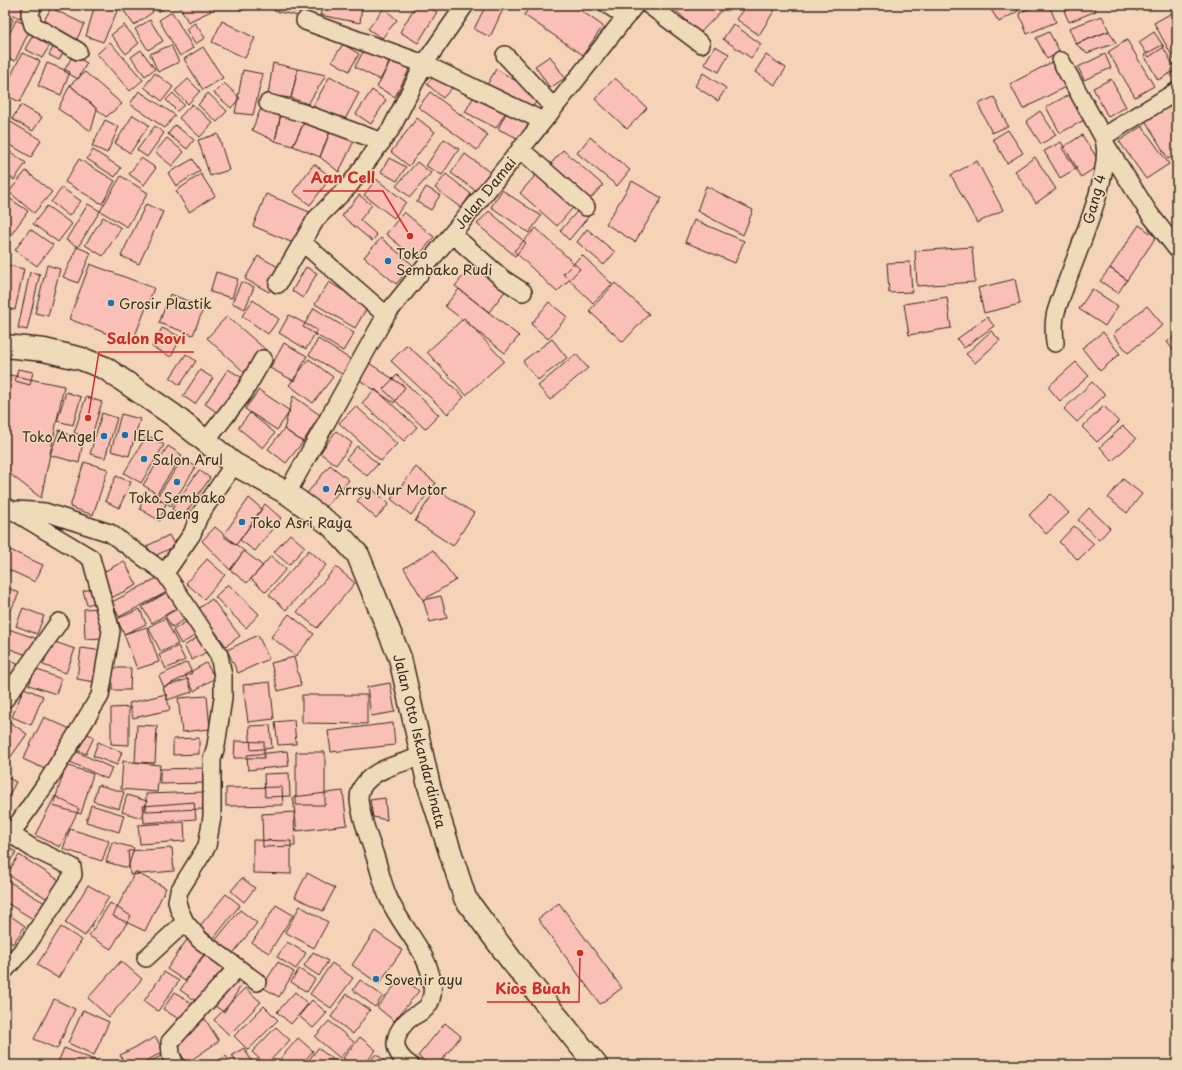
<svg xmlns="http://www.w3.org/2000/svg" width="1182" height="1070" viewBox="0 0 1182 1070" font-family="'Playpen Sans',sans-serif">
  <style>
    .building { fill: #fabfb7; stroke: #3b2a1e }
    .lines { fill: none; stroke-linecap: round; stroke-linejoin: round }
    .street-casing { stroke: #3b2a1e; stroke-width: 20 }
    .secondary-casing { stroke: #3b2a1e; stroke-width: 25 }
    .street { stroke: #efdab9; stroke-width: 17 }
    .secondary { stroke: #efdab9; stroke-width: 22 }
    .poi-dot { fill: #1f6fb2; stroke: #efdab9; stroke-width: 1.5 }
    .labels { text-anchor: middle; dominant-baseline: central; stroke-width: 3; stroke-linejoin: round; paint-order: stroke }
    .street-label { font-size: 14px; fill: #3b2a1e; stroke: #efdab9 }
    .poi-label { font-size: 14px; fill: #3b2a1e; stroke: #efdab9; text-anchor: start }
    .leader { fill: none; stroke: #d62828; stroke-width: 1.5 }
    .callout-dot { fill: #d62828; stroke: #efdab9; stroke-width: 1.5 }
    .callout-label { font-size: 15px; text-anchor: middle; font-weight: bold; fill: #d62828; stroke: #efdab9; stroke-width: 3; stroke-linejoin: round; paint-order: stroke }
  </style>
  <rect width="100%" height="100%" fill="#f4d3b9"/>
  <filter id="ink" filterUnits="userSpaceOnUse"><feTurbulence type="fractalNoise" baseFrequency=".025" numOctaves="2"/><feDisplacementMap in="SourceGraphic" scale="8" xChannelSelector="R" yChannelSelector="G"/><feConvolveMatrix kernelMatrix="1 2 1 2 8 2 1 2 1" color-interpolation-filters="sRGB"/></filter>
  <g filter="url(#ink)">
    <path class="building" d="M5,5H25L20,18L5,12Z
      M95,5H120L103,42L86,36Z
      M133,5H149L153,12L134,25L124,11Z
      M154,5H167L168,6L158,12Z
      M179,5H208L211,11L188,22Z
      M233,5H247L242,11Z
      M276,5H302L299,16L274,11Z
      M323,5H362L360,23L320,15Z
      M416,5H424L437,12L418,43L400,32Z
      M486,5H505L490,37L474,29Z
      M531,5H573L603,26L583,55L524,15Z
      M677,5H720L724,8L700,33L673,8Z
      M747,5H778L759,35L736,19Z
      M988,5H1014L1018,11L999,22Z
      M1038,5H1049L1056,22L1027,34L1019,13Z
      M1079,5H1094L1096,11L1069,22L1064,11Z
      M1133,5H1152L1136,11Z
      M51,8L84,24L75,43L41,26Z
      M384,8L397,20L382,38L368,29Z
      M1177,10V65L1154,23Z
      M172,12L193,48L180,56L159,20Z
      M5,16L13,19L5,40Z
      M1102,16L1109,31L1076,44L1069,28Z
      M16,20L31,27L15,61L5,57V43Z
      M150,20L163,41L148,50L135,29Z
      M222,21L255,38L245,58L212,42Z
      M195,23L205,38L195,44L186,29Z
      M733,24L761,44L751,58L723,39Z
      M124,25L139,43L126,54L111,35Z
      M36,30L53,40L42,58L25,49Z
      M1109,31L1116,43L1087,53L1076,44Z
      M1049,32L1060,52L1047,59L1036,38Z
      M1154,32L1164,47L1149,57L1139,42Z
      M1127,40L1154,86L1135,97L1108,52Z
      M56,42L66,47L59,60L49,55Z
      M110,42L143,80L130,91L97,54Z
      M343,44L359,54L349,71L332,61Z
      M367,44L392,57L380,80L355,67Z
      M171,45L179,62L158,72L150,54Z
      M1162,45L1176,70L1158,80L1144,55Z
      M715,46L729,54L719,72L704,64Z
      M203,47L223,78L203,90L184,59Z
      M141,50L155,69L145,76L131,57Z
      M22,53L40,61L20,102L5,95V88Z
      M1105,54L1111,68L1084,80L1078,67Z
      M73,55L87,63L78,79L64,71Z
      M766,55L786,68L775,85L755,72Z
      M550,56L565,78L550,88L535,66Z
      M393,57L411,66L395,97L377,87Z
      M1052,62L1065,87L1023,109L1010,84Z
      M47,63L70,72L61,95L38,86Z
      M273,63L298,69L291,98L268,95Z
      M298,69L326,75L308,104L291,98Z
      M496,69L540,95L531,110L487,85Z
      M243,70L263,74L253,115L235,113Z
      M85,72L122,104L106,117L70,85Z
      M155,73L173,87L162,101L144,87Z
      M436,73L453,87L443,98L427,84Z
      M703,73L726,88L718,101L695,86Z
      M330,76L359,93L343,123L313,106Z
      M615,78L647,108L627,129L595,99Z
      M188,79L200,91L188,104L175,91Z
      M1111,79L1126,107L1108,117L1093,88Z
      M224,83L240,98L231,108L214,93Z
      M70,85L97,109L91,131L58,109Z
      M478,89L509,107L496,128L465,112Z
      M372,90L386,100L371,124L356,114Z
      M139,91L175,115L165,128L130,104Z
      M1076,91L1090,117L1060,133L1046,107Z
      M430,92L488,135L477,150L418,107Z
      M173,93L184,105L177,111L166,100Z
      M208,93L227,111L217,122L198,105Z
      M994,97L1008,126L992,133L978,104Z
      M263,103L282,109L275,141L252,130Z
      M192,104L213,123L200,137L179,118Z
      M21,105L42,117L33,131L12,119Z
      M1170,106L1177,118V154L1168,159L1145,120Z
      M282,109L307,116L293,146L275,141Z
      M507,111L533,123L524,141L498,129Z
      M1040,111L1056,135L1041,144L1026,121Z
      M133,115L149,125L130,153L115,143Z
      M307,116L331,129L320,157L293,146Z
      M417,118L435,132L409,166L391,152Z
      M105,120L119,127L107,153L92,146Z
      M9,121L41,140L31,157L5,142V127Z
      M175,125L194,140L187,149L168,134Z
      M155,126L164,133L147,157L137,150Z
      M1142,126L1169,164L1146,179L1119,141Z
      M331,129L354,141L339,172L320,157Z
      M1008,130L1023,153L1007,163L993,139Z
      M218,134L229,170L210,176L198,140Z
      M1082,135L1101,164L1081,177L1062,148Z
      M590,137L630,170L617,186L577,153Z
      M167,138L184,152L172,166L155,152Z
      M444,139L459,149L442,175L426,166Z
      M1061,142L1077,168L1060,178L1044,151Z
      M5,148L26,163L14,180L5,173Z
      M93,150L121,168L115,177L87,159Z
      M563,150L603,185L587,202L548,167Z
      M465,154L491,173L476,191L451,173Z
      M1035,157L1056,189L1036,203L1015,171Z
      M141,158L156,168L144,185L129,174Z
      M389,158L406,167L397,181L381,172Z
      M79,159L115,181L102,204L65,182Z
      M193,159L200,171L176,186L168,173Z
      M977,161L1003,210L977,223L951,175Z
      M417,162L431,173L410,197L396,186Z
      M314,164L331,177L310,205L293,192Z
      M541,169L578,202L557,226L520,193Z
      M26,171L52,192L34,213L9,192Z
      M201,174L215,196L189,212L176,191Z
      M446,174L471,194L461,208L435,188Z
      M121,176L148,193L127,227L100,211Z
      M376,179L406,202L394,218L364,195Z
      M632,181L662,198L635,242L606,224Z
      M706,186L753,210L743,235L697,211Z
      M426,187L440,195L431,210L417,202Z
      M62,188L81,201L69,216L51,202Z
      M502,190L541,216L529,233L491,207Z
      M266,194L312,213L298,245L253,226Z
      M359,195L372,205L360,220L377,235L372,241L342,216Z
      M9,198L28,211L5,243V203Z
      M88,204L100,211L78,247L66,240Z
      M146,204L163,212L139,264L121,256Z
      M47,206L72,224L58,242L33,224Z
      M580,208L589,216L569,240L560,231Z
      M489,211L526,243L515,256L477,224Z
      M404,212L434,237L416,259L386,234Z
      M103,217L121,228L103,256L85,245Z
      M694,220L744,241L735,263L685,242Z
      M1139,225L1156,237L1127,280L1110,268Z
      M536,228L580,269L557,292L514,251Z
      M30,229L53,245L37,266L15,250Z
      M587,229L615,252L604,265L577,242Z
      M381,238L413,265L396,284L364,257Z
      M77,247L91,253L78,283L63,277Z
      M972,247L975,282L917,286L915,251Z
      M582,255L612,284L593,303L563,274Z
      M258,256L282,269L269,292L245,279Z
      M910,262L912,292L889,293L887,263Z
      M90,264L154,288L132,343L69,319Z
      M473,264L506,290L489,312L455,286Z
      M7,265L24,269L15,310L5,308Z
      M47,265L60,269L48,316L35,313Z
      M306,267L317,273L303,298L292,291Z
      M1110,268L1127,280L1118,293L1100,281Z
      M30,272L40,274L27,330L18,328Z
      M216,272L238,279L232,298L210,292Z
      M1015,279L1020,304L984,313L978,288Z
      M241,282L254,287L245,309L232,303Z
      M329,282L368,306L355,328L315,304Z
      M615,283L649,314L623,342L589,311Z
      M459,289L519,336L505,353L445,306Z
      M1092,289L1118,306L1105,326L1079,309Z
      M170,294L204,307L193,335L159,323Z
      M947,297L951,328L909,335L904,304Z
      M253,300L279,319L268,334L242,316Z
      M549,302L567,317L548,339L531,324Z
      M1147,306L1163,325L1128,353L1113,334Z
      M314,308L354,333L343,351L303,327Z
      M289,315L317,330L306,349L279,333Z
      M227,316L266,350L245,373L207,338Z
      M987,317L994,326L964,348L957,339Z
      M464,318L504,361L466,395L427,352Z
      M162,328L181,337L171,357L152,347Z
      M991,331L1000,340L975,363L966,354Z
      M1103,332L1120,354L1100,371L1082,348Z
      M1177,335V355L1167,342Z
      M318,339L355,362L347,377L309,355Z
      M552,339L567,358L538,380L523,361Z
      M284,343L307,356L294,381L270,368Z
      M407,345L464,397L448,414L391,361Z
      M186,354L196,361L180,385L170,378Z
      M576,354L588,368L550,400L538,386Z
      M309,359L333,377L313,403L289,385Z
      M366,361L405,387L394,403L355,377Z
      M1076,362L1089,376L1060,401L1048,387Z
      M18,369L33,372L30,385L15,381Z
      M228,369L244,379L221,415L205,404Z
      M200,370L213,378L195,404L183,396Z
      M5,374L64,386L41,498L5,470Z
      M397,375L439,415L425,429L383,389Z
      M1092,382L1105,395L1077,422L1064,409Z
      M375,389L417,427L404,441L362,403Z
      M259,390L290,411L277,430L245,409Z
      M66,392L81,397L73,425L57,421Z
      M293,396L320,415L303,442L284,429Z
      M86,397L102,402L91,438L74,433Z
      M356,406L397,444L381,461L339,423Z
      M1104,406L1119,422L1097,442L1082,427Z
      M102,413L117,418L105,458L90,454Z
      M250,413L275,433L263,448L238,428Z
      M121,414L140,419L129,456L111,451Z
      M1123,426L1136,439L1112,461L1100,447Z
      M284,429L303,442L286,463L268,449Z
      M59,430L83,442L79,463L50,455Z
      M336,431L352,443L336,465L320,453Z
      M147,435L164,445L141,483L124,473Z
      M168,446L182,455L157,494L143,485Z
      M357,446L378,464L367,476L346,459Z
      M183,458L196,467L171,506L157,497Z
      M84,462L108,469L93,515L70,507Z
      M330,465L349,480L322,512L304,497Z
      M416,467L436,483L411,515L391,499Z
      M199,470L210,478L183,517L172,509Z
      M116,476L131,482L119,508L105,501Z
      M1123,479L1142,494L1127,513L1108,498Z
      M370,487L389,504L376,518L357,501Z
      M436,489L474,513L453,546L415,521Z
      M144,493L166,503L160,521L140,509Z
      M1051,494L1069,513L1046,534L1029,515Z
      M249,498L262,509L236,545L223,536Z
      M265,504L281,518L255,551L240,540Z
      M1089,508L1110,528L1099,540L1078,520Z
      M1074,526L1094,544L1078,560L1059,542Z
      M215,527L244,551L230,570L202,541Z
      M290,534L305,547L289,565L274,552Z
      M169,535L175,546L153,557L147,546Z
      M10,550L43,565L35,582L5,568V560Z
      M309,550L326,565L286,610L269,595Z
      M433,550L456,580L423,600L404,568Z
      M244,551L263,566L247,583L230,570Z
      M271,556L286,569L266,592L251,579Z
      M207,559L225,575L204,599L186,583Z
      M124,561L137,585L111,598L98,575Z
      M336,567L355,583L317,628L297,612Z
      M161,576L169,591L119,617L112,602Z
      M228,584L259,614L246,628L215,597Z
      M5,586L19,593L11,610L5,607Z
      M96,588L100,601L87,605L83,591Z
      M171,590L180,606L152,623L142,607Z
      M441,596L447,618L430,622L423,600Z
      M212,599L240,636L226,646L198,609Z
      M184,605L191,616L172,627L165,616Z
      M23,608L44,616L37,634L16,626Z
      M101,608L102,638L85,639L84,609Z
      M140,609L146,624L124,634L117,619Z
      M289,614L314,634L296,656L271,637Z
      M165,618L178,644L161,652L148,627Z
      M192,618L201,632L181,644L173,630Z
      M147,627L159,662L137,669L124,634Z
      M5,628L38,639L32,657L5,647Z
      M203,634L212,649L192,660L184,646Z
      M258,635L269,659L238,673L227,650Z
      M52,641L75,649L66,673L43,665Z
      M178,646L185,660L166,669L159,655Z
      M81,648L104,651L100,683L77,679Z
      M5,657L24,668L15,683L5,676Z
      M294,657L301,685L278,691L271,663Z
      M187,662L192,673L164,687L159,676Z
      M206,663L215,678L194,691L185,675Z
      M112,668H131L130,690H112Z
      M35,669L61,679L56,694L29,685Z
      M188,679L192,692L167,700L163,687Z
      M270,682L274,719L248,722L243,685Z
      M390,683L395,712L371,716L367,687Z
      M24,688L43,696L31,725L12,717Z
      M166,694L170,710L133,718L129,703Z
      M302,695H367V724L302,723Z
      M207,696L210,729L182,732L178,698Z
      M129,707V745L111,744V708Z
      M44,717L70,729L49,771L23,759Z
      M7,720L27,734L5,765V723Z
      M294,720L296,744L278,745L275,722Z
      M393,723L395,745L331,752L328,731Z
      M137,725L157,726L155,763L135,762Z
      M270,725L272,748L251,750L249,726Z
      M82,731L94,737L86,754L74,749Z
      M199,738V754L173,755V739Z
      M235,741L264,742V758H234Z
      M98,742L122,752L117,765L93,756Z
      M73,750L112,768L107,779L68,761Z
      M287,751L289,766L248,770L247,755Z
      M296,752H325V805H296Z
      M123,761L160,765L157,792L121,789Z
      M66,765L93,774L81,814L53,806Z
      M204,768L205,783L160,784V769Z
      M289,773L290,796L265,797L264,774Z
      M5,776L16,782L5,803Z
      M98,785L124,792L119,809L93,801Z
      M282,787L283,805L226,806V788Z
      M343,791L347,825L297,831L293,797Z
      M204,792L205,809L146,811V794Z
      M127,795L147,801L142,818L122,812Z
      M55,796L79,809L60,847L35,835Z
      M385,798L387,820L373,817L370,800Z
      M194,802L196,819L144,823L143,806Z
      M91,805L124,815L119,832L86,822Z
      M294,812L295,846L263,847L262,814Z
      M184,822L185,841L140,844L138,825Z
      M70,829L109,841L102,861L63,849Z
      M253,840L291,841V874L253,873Z
      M112,842L134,848L128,868L106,862Z
      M5,846L16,852L5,869Z
      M172,848L174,871L130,875L128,851Z
      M19,855L62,882L51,901L7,874Z
      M135,872L166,888L145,931L113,916Z
      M307,873L335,888L323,911L295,897Z
      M242,878L255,888L244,902L231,891Z
      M5,879L48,905L38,922L5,902Z
      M88,885L109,897L85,936L65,923Z
      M226,894L240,905L214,938L199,927Z
      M110,903L131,916L111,949L89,936Z
      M559,903L622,988L600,1004L538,919Z
      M276,905L293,915L269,953L252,943Z
      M300,906L328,922L314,948L285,932Z
      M240,910L257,923L227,961L210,947Z
      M5,912L25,926L13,944L5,938Z
      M61,927L82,940L58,978L37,965Z
      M375,931L402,950L379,984L352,965Z
      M190,935L208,948L185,981L167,969Z
      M287,942L306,953L296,969L277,957Z
      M313,952L328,961L319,976L304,966Z
      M205,954L224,967L199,1003L180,990Z
      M121,961L142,979L109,1017L88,998Z
      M278,962L294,972L279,997L262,987Z
      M332,963L353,978L331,1008L310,994Z
      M299,969L315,979L307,992L291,982Z
      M164,972L179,981L158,1011L144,1001Z
      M232,977L243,983L224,1012L213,1005Z
      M402,977L419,991L394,1021L377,1007Z
      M360,980L383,996L375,1007L353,990Z
      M245,988L261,1002L229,1035L214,1020Z
      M175,992L196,1007L185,1023L163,1009Z
      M295,992L308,1004L291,1024L277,1012Z
      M347,994L370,1010L353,1034L331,1017Z
      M54,999L75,1009L57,1049L34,1039Z
      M312,1000L327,1013L313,1028L299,1016Z
      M264,1006L278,1020L248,1050L234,1036Z
      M83,1010L109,1022L94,1055L68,1043Z
      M205,1019L219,1041L187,1063L172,1041Z
      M329,1021L354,1042L340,1058L315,1037Z
      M445,1023L461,1036L438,1065H429L418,1056Z
      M276,1027L290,1040L266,1065L252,1052Z
      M156,1037L163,1052L138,1065H125L120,1055Z
      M360,1037L376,1050L364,1065H351L343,1058Z
      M298,1038L313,1051L301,1065H288L280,1059Z
      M64,1048L97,1061L96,1065H57Z
      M244,1048L252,1062L247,1065H238L232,1055Z
      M318,1048L331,1058L326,1065H305Z
      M376,1054L390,1065H367Z
      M163,1055L168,1065H143Z
      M226,1056L232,1065H210Z
      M333,1059L343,1065H329Z"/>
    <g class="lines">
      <g class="street-casing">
        <path id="street" d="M33,5L30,14L33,25L78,51
          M608,5L626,17
          M649,5L701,44
          M305,21L424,64L543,121
          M505,55L554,108
          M1061,61L1103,137
          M268,103L303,113L382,142
          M1106,145L1149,213L1177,249
          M520,149L586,207
          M452,234L503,279L523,292
          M302,242L386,315
          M278,284L316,219L349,186L391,129L424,64L465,5
          M1055,343C1054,333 1053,322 1056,312C1067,274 1117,170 1103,137L1177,91
          M206,441L244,392L263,359
          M287,493L386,315L554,108L635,5
          M5,506L91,558L111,631L100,696L47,782L11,834
          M17,510L45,512L110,533L165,573L192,534L199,516L234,464
          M165,573L219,655L223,676V698L216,746L212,759V817L207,846L179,891L177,901L179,909L185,922L200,940L257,982
          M5,699L59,622
          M5,830L32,848L72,867L73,875L27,945L5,970
          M146,958L185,922
          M175,1065L171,1055L170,1042L237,968
          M410,1065C393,1053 391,1038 406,1022C411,1016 420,1014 426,1008C432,1002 433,991 432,982C428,951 401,927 389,899C383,886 380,872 376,859C370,840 361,819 359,800C359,794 361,787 365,783C378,767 404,763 422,756"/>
      </g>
      <g class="secondary-casing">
        <path id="secondary" d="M5,346L44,350L82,359L105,368L173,415L234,464L287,493L331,525L358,555L400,658L429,786L465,898L511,960L596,1065"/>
      </g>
      <use href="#street" class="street"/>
      <use href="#secondary" class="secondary"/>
    </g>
  </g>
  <g class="poi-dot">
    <circle cx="388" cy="261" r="4"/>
    <circle cx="111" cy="303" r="4"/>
    <circle cx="125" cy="435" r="4"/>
    <circle cx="104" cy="436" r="4"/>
    <circle cx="144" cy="459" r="4"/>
    <circle cx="177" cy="482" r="4"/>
    <circle cx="326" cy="489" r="4"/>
    <circle cx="242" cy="522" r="4"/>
    <circle cx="376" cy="979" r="4"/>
  </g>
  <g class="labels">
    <g class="street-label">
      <text transform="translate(485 193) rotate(-51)">Jalan Damai</text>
      <text transform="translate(1094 199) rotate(-75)">Gang 4</text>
      <text transform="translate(420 741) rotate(76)">Jalan Otto Iskandardinata</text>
    </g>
    <g class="poi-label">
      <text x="396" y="253">Toko<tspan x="396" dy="16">Sembako Rudi</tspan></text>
      <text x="119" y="303">Grosir Plastik</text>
      <text x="133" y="435">IELC</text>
      <text x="96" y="436" text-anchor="end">Toko Angel</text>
      <text x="152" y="459">Salon Arul</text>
      <text x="334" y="489">Arrsy Nur Motor</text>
      <text x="177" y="497" text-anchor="middle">Toko Sembako<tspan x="177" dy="16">Daeng</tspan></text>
      <text x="250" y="522">Toko Asri Raya</text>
      <text x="384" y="979">Sovenir ayu</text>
    </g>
  </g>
  <path class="leader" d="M410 236L383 191H303M88 418L99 352H194M580 953L579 1002H487"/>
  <g class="callout-dot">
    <circle cx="410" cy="236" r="4"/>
    <circle cx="88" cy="418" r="4"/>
    <circle cx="580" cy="953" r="4"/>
  </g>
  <g class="callout-label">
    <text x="343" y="183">Aan Cell</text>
    <text x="146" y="344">Salon Rovi</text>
    <text x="533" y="994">Kios Buah</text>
  </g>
  <rect width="1182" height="1070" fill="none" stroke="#efdab9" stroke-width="20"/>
  <rect x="10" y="10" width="1162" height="1050" fill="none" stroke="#3b2a1e" stroke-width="1.5" filter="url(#ink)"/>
</svg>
